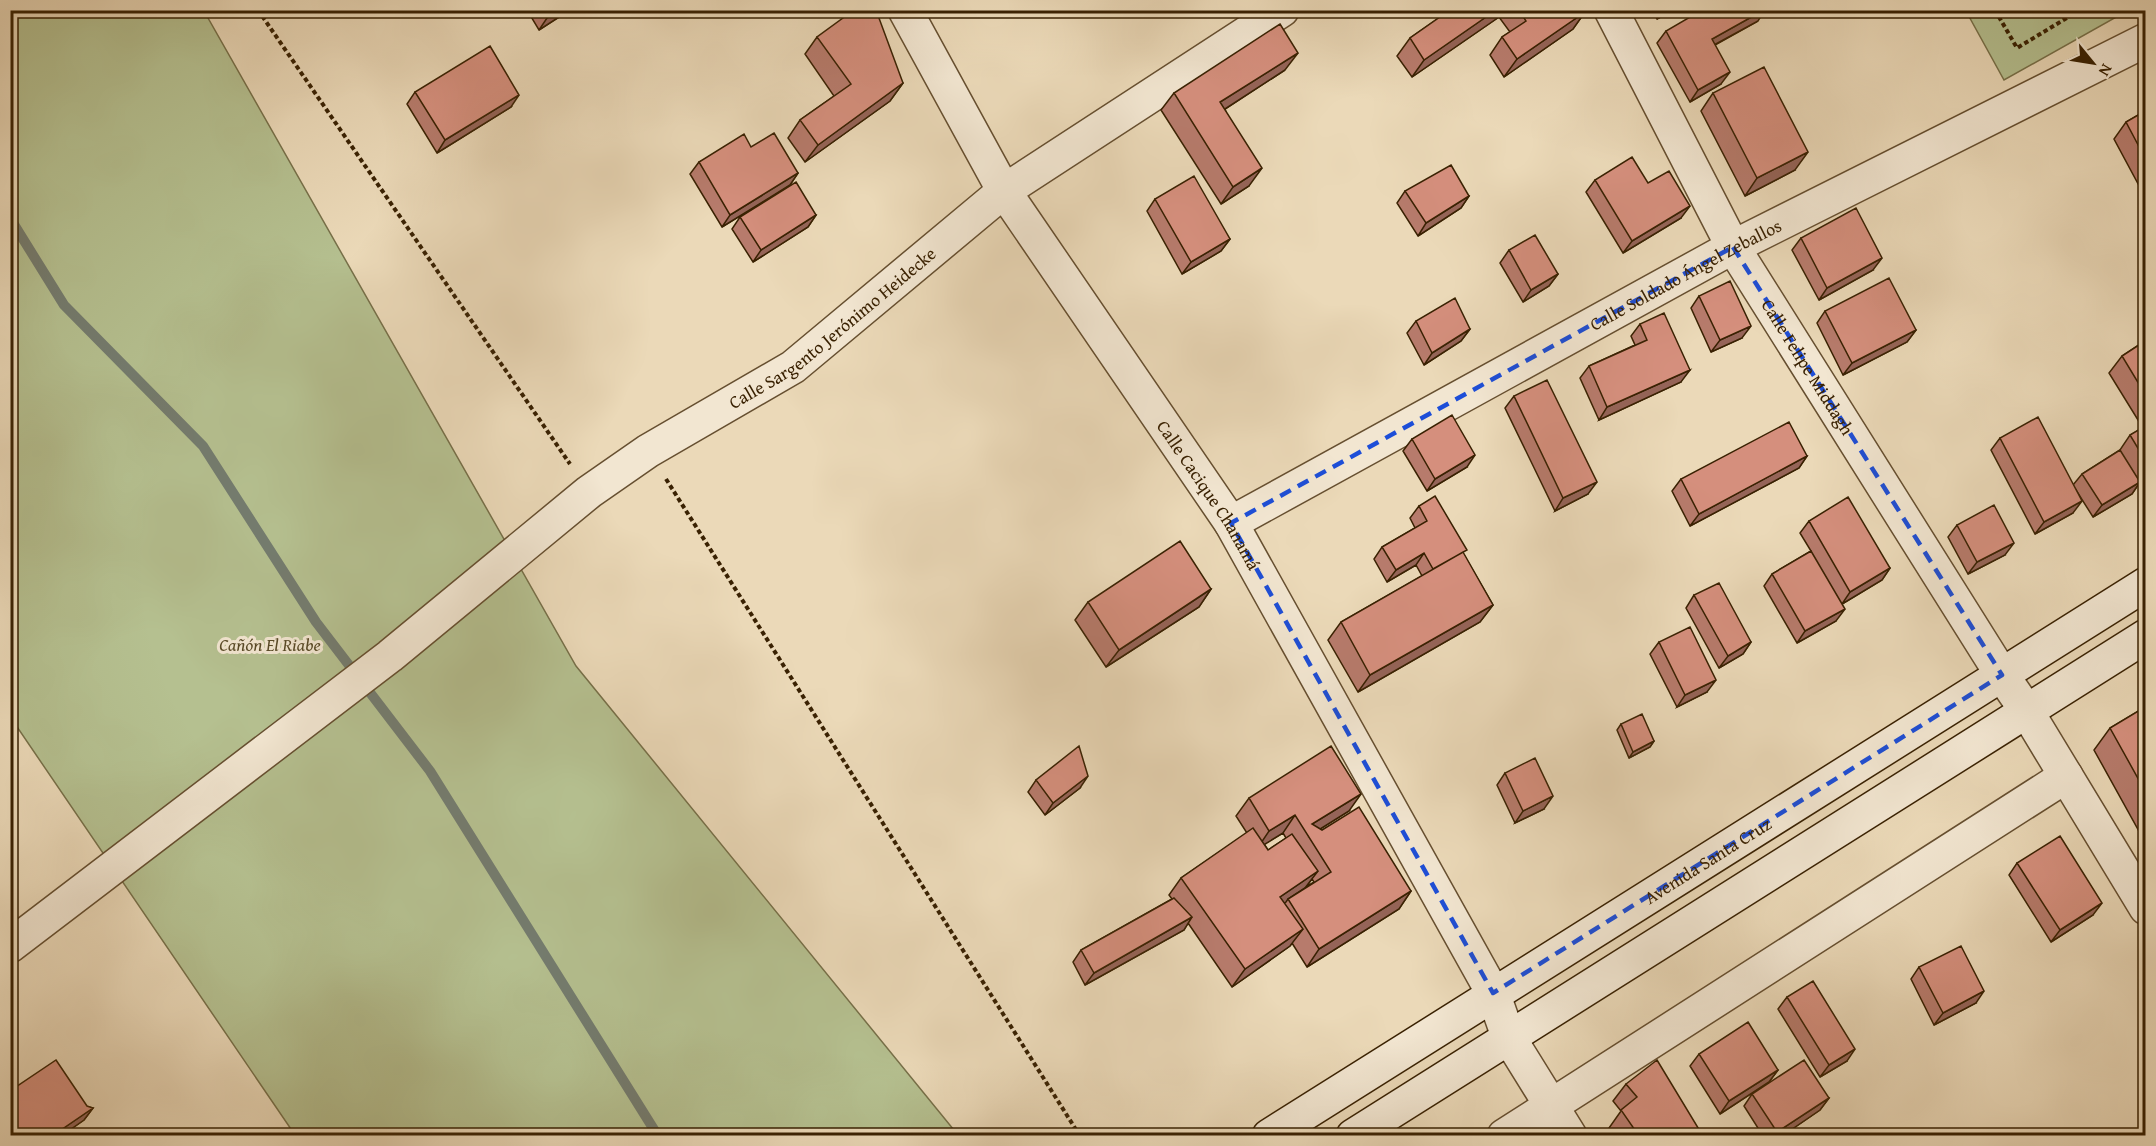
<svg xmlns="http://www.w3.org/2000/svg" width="2156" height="1146" viewBox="0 0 2156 1146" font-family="'Gentium Book Plus',serif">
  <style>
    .green { fill: #b5c090; stroke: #777049; stroke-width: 1.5 }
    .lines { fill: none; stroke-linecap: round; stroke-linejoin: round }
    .stream { stroke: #747c6f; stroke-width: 10 }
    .minor-casing { stroke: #664f30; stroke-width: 36 }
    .secondary-casing { stroke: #392102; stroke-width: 36 }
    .path { stroke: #392102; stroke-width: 4; stroke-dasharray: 4.5 3; stroke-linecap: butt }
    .minor { stroke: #f2e6d1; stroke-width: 33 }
    .secondary { stroke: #f2e6d1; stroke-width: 33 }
    .wall { fill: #b77b6c; stroke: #392102; stroke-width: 1.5; fill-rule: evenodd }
    .shaded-wall { fill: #956458; stroke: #392102; stroke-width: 1.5 }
    .building { fill: #d58f7d; stroke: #392102; stroke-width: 1.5 }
    .marked { fill: none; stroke: #1d4ed8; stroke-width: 4.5; stroke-dasharray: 12 8; stroke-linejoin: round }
    .labels { text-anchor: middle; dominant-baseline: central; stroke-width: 6; stroke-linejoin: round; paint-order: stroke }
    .street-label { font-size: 18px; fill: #392102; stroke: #f2e6d1 }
    .park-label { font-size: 18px; font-style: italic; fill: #584926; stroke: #f2e6d1 }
  </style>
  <rect width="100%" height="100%" fill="#ebd9b8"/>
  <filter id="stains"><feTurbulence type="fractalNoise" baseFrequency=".00333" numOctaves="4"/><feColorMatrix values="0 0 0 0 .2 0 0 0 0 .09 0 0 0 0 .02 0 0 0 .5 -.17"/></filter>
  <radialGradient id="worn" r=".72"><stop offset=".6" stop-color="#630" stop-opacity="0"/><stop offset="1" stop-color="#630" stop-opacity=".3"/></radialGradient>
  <path class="green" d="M10,11H204L576,666L958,1135H295L11,718Z
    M1966,11H2127L2004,80Z"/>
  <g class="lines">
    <path class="stream" d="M10,218L64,305L203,446L316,622L430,771L658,1136"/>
    <g class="minor-casing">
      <g id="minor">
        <path id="s1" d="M905,10L1004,191L1231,523L1493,993L1508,1036L1570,1136"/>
        <path id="s2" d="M1611,10L1733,247L2002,675L2026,710L2146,908"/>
        <path id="s3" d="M1231,523L1733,247L2146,40"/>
        <path id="s4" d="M10,946L390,656L589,492L648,451L793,367L1004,191L1282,10"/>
        <path d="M1504,1136L2066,776"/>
      </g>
    </g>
    <g class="secondary-casing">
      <g id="secondary">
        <path id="s5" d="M1269,1136L2146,584"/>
        <path d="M1353,1136L2146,636"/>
      </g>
    </g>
    <path class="path" d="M258,10L570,464
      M1995,10L2017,48L2080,10
      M666,479L1080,1136"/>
    <use href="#minor" class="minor"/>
    <use href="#secondary" class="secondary"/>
  </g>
  <path class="wall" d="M527,10H570L539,30Z
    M1072,10H1085L1076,16Z
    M1450,10H1584L1585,12L1573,29L1504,77L1490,55L1502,37L1510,32L1499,17L1412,77L1397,56L1410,38Z
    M1652,10H1673L1657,19Z
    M1758,21L1715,45L1721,84L1690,102L1657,43L1666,31Z
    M817,37L903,83L890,101L805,162L788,138L800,120L834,96L805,54Z
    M1285,70L1225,109L1249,186L1221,204L1161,110L1174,93Z
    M415,92L511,107L437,153L407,104Z
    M1713,93L1795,170L1745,196L1701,111Z
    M2145,111V192L2143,193L2114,139L2126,122Z
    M751,147L798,173L790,185L722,227L690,174L699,162Z
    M1595,180L1648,183L1681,218L1623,253L1586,192Z
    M1405,191L1469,196L1461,208L1418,236L1397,203Z
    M1155,199L1230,239L1221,251L1182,274L1147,211Z
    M816,215L808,227L753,262L732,229L740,217Z
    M1801,238L1873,270L1819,300L1792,250Z
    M1509,250L1558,274L1549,286L1523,302L1500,263Z
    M1699,296L1742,338L1711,352L1691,308Z
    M1825,311L1916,330L1907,342L1843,375L1817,323Z
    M1416,321L1470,329L1461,341L1424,365L1407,333Z
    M1640,324L1681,382L1599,420L1580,378L1589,366L1635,345L1631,336Z
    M2145,341V491L2143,493L2138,485L2132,494L2093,517L2076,490L2073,513L2035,534L1991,450L2000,438L2073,485L2082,474L2120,450L2130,435L2143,428L2109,373L2122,356Z
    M1514,396L1588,494L1555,511L1505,408Z
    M1412,439L1467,467L1427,491L1403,451Z
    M1807,456L1799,468L1690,526L1672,491L1681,479Z
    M1419,506L1464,555L1493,605L1480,622L1358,692L1328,640L1341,622L1422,576L1416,565L1387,582L1374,559L1382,547L1415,528L1410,518Z
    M1809,521L1890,568L1882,580L1842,604L1836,621L1797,643L1764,586L1772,574L1811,551L1800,533Z
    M1957,525L2005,555L1968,574L1948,537Z
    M1211,589L1199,607L1106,667L1075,620L1088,602Z
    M1694,595L1751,642L1743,654L1719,668L1686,608Z
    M1659,642L1707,692L1677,707L1650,654Z
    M2145,707V842L2094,750L2110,728Z
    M1621,724L1654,741L1650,747L1629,758L1617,730Z
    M1505,773L1544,809L1515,823L1497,785Z
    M1036,780L1080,788L1045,815L1028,792Z
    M1249,798L1349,811L1320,829L1411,891L1399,909L1307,967L1292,943L1290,946L1232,987L1188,923L1184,930L1085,985L1073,962L1081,950L1172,899L1169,895L1181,878L1247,833L1236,816ZM1283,833L1286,838L1268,850L1264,844ZM1312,879L1314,882L1306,887Z
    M2017,863L2093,915L2051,942L2009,875Z
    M1919,967L1976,1003L1934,1025L1911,979Z
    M1787,997L1847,1061L1820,1077L1778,1009Z
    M1699,1054L1778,1070L1769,1082L1720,1114L1690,1066Z
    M1626,1084L1703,1136H1614L1609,1128L1621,1111L1613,1101Z
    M10,1091L93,1108L84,1120L61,1136H10Z
    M1752,1094L1829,1098L1820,1110L1782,1136H1763L1744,1106Z"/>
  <path class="shaded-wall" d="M559,10H570L539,30L547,18Z
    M1079,10H1085L1076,16Z
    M1496,10H1504L1499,17L1412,77L1424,60Z
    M1663,10H1673L1657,19Z
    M1764,10H1765L1758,21L1703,51L1712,39Z
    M1585,12L1573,29L1504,77L1517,59Z
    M1298,53L1285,70L1208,120L1220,102Z
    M1730,72L1721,84L1690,102L1698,90Z
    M903,83L890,101L805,162L818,145Z
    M519,95L511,107L437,153L445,140Z
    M1808,152L1795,170L1745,196L1757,178Z
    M1262,168L1249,186L1221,204L1233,187Z
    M798,173L790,185L722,227L730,215Z
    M1469,196L1461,208L1418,236L1426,223Z
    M1690,206L1681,218L1623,253L1632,241Z
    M816,215L808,227L753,262L761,250Z
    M1230,239L1221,251L1182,274L1191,262Z
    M1882,258L1873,270L1819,300L1827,288Z
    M1558,274L1549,286L1523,302L1531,290Z
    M1751,326L1742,338L1711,352L1720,340Z
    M1470,329L1461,341L1424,365L1432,353Z
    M1916,330L1907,342L1843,375L1852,363Z
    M1690,370L1681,382L1599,420L1607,407Z
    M1475,455L1467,467L1427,491L1435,479Z
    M1807,456L1799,468L1690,526L1699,514Z
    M1597,482L1588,494L1555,511L1563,498Z
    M2140,482L2132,494L2093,517L2102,505Z
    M2082,501L2073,513L2035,534L2044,522Z
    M2014,543L2005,555L1968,574L1977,562Z
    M1424,553L1416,565L1387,582L1396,570Z
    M1890,568L1882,580L1842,604L1850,592Z
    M1211,589L1199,607L1106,667L1119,650Z
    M1493,605L1480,622L1358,692L1370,675Z
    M1845,609L1836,621L1797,643L1805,631Z
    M1751,642L1743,654L1719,668L1728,656Z
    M1716,680L1707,692L1677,707L1685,695Z
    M1654,741L1650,747L1629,758L1633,752Z
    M1088,776L1080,788L1045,815L1053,803Z
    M1361,794L1349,811L1309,836L1312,824Z
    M1553,796L1544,809L1515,823L1523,811Z
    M1295,815L1283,833L1257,849L1269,831Z
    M1318,871L1305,888L1288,899L1286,902L1268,914L1280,897Z
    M1411,891L1399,909L1307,967L1319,949Z
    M2102,903L2093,915L2051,942L2060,930Z
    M1192,917L1184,930L1085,985L1094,973Z
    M1303,929L1290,946L1232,987L1245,969Z
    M1984,991L1976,1003L1934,1025L1943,1013Z
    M1855,1049L1847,1061L1820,1077L1829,1065Z
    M1778,1070L1769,1082L1720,1114L1729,1101Z
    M1829,1098L1820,1110L1782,1136H1775L1777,1132Z
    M93,1108L84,1120L61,1136H52Z"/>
  <path class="building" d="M542,10H559L547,18Z
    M854,10H876L903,83L818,145L800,120L851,84L817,37Z
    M1450,10H1496L1424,60L1410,38Z
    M1519,10H1584L1585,12L1517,59L1502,37L1526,21Z
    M1702,10H1764L1712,39L1730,72L1698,90L1666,31Z
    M1280,24L1298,53L1220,102L1262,168L1233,187L1174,93Z
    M490,46L519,95L445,140L415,92Z
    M1764,67L1808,152L1757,178L1713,93Z
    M2145,111V158L2126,122Z
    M774,133L798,173L730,215L699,162L744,134L751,147Z
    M1632,157L1648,183L1669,171L1690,206L1632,241L1595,180Z
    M1451,165L1469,196L1426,223L1405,191Z
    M1194,176L1230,239L1191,262L1155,199Z
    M796,182L816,215L761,250L740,217Z
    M1856,208L1882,258L1827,288L1801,238Z
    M1535,235L1558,274L1531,290L1509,250Z
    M1889,278L1916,330L1852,363L1825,311Z
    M1730,281L1751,326L1720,340L1699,296Z
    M1455,298L1470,329L1432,353L1416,321Z
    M1664,313L1690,370L1607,407L1589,366L1647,340L1640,324Z
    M2145,341V394L2122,356Z
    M1547,380L1597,482L1563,498L1514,396Z
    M1452,415L1475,455L1435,479L1412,439Z
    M2038,417L2082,501L2044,522L2000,438Z
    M1789,422L1807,456L1699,514L1681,479Z
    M2145,426V460L2130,435Z
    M2120,450L2140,482L2102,505L2082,474Z
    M1435,496L1467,550L1433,569L1424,553L1396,570L1382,547L1427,521L1419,506Z
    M1848,497L1890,568L1850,592L1809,521Z
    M1994,505L2014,543L1977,562L1957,525Z
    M1180,541L1211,589L1119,650L1088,602Z
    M1811,551L1845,609L1805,631L1772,574Z
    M1463,552L1493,605L1370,675L1341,622Z
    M1719,583L1751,642L1728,656L1694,595Z
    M1690,627L1716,680L1685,695L1659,642Z
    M2145,707V791L2110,728Z
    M1642,714L1654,741L1633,752L1621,724Z
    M1079,746L1088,776L1053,803L1036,780Z
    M1331,746L1361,794L1312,824L1322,830L1359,807L1411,891L1319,949L1288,899L1331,872L1295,815L1269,831L1249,798Z
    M1535,758L1553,796L1523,811L1505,773Z
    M1253,828L1268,850L1292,834L1318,871L1280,897L1303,929L1245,969L1181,878Z
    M2060,836L2102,903L2060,930L2017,863Z
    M1174,898L1192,917L1094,973L1081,950Z
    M1961,946L1984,991L1943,1013L1919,967Z
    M1813,981L1855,1049L1829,1065L1787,997Z
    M1748,1022L1778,1070L1729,1101L1699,1054Z
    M56,1060L87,1106L93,1108L52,1136H20L10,1121V1091Z
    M1657,1060L1703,1136H1639L1621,1110L1637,1097L1626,1084Z
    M1804,1060L1829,1098L1777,1132L1752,1094Z"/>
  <path class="marked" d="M1733,247L2002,675L1493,993L1231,523Z"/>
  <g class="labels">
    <g class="street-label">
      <text stroke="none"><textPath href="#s3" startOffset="518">Calle Soldado Ángel Zeballos</textPath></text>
      <text stroke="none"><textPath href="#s4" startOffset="1030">Calle Sargento Jerónimo Heidecke</textPath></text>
      <text stroke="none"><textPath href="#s2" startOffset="408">Calle Felipe Middagh</textPath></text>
      <text stroke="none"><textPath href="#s1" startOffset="573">Calle Cacique Chanamá</textPath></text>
      <text stroke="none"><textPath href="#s5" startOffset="518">Avenida Santa Cruz</textPath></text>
    </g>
    <g class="park-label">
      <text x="270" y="644">Cañón El Riabe</text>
    </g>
  </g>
  <rect width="2156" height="1146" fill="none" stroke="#ebd9b8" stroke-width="36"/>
  <rect x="12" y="12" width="2132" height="1122" fill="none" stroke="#392102" stroke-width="3"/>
  <rect x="18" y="18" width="2120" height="1110" fill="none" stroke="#392102" stroke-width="1.5"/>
  <g transform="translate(2093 63) rotate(120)" stroke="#f2e6d1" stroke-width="4.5" paint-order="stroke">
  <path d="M0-4.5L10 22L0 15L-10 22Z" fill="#392102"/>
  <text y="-9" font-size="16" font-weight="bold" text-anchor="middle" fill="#392102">N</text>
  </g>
  <rect width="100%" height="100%" filter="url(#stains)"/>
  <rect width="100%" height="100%" fill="url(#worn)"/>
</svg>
